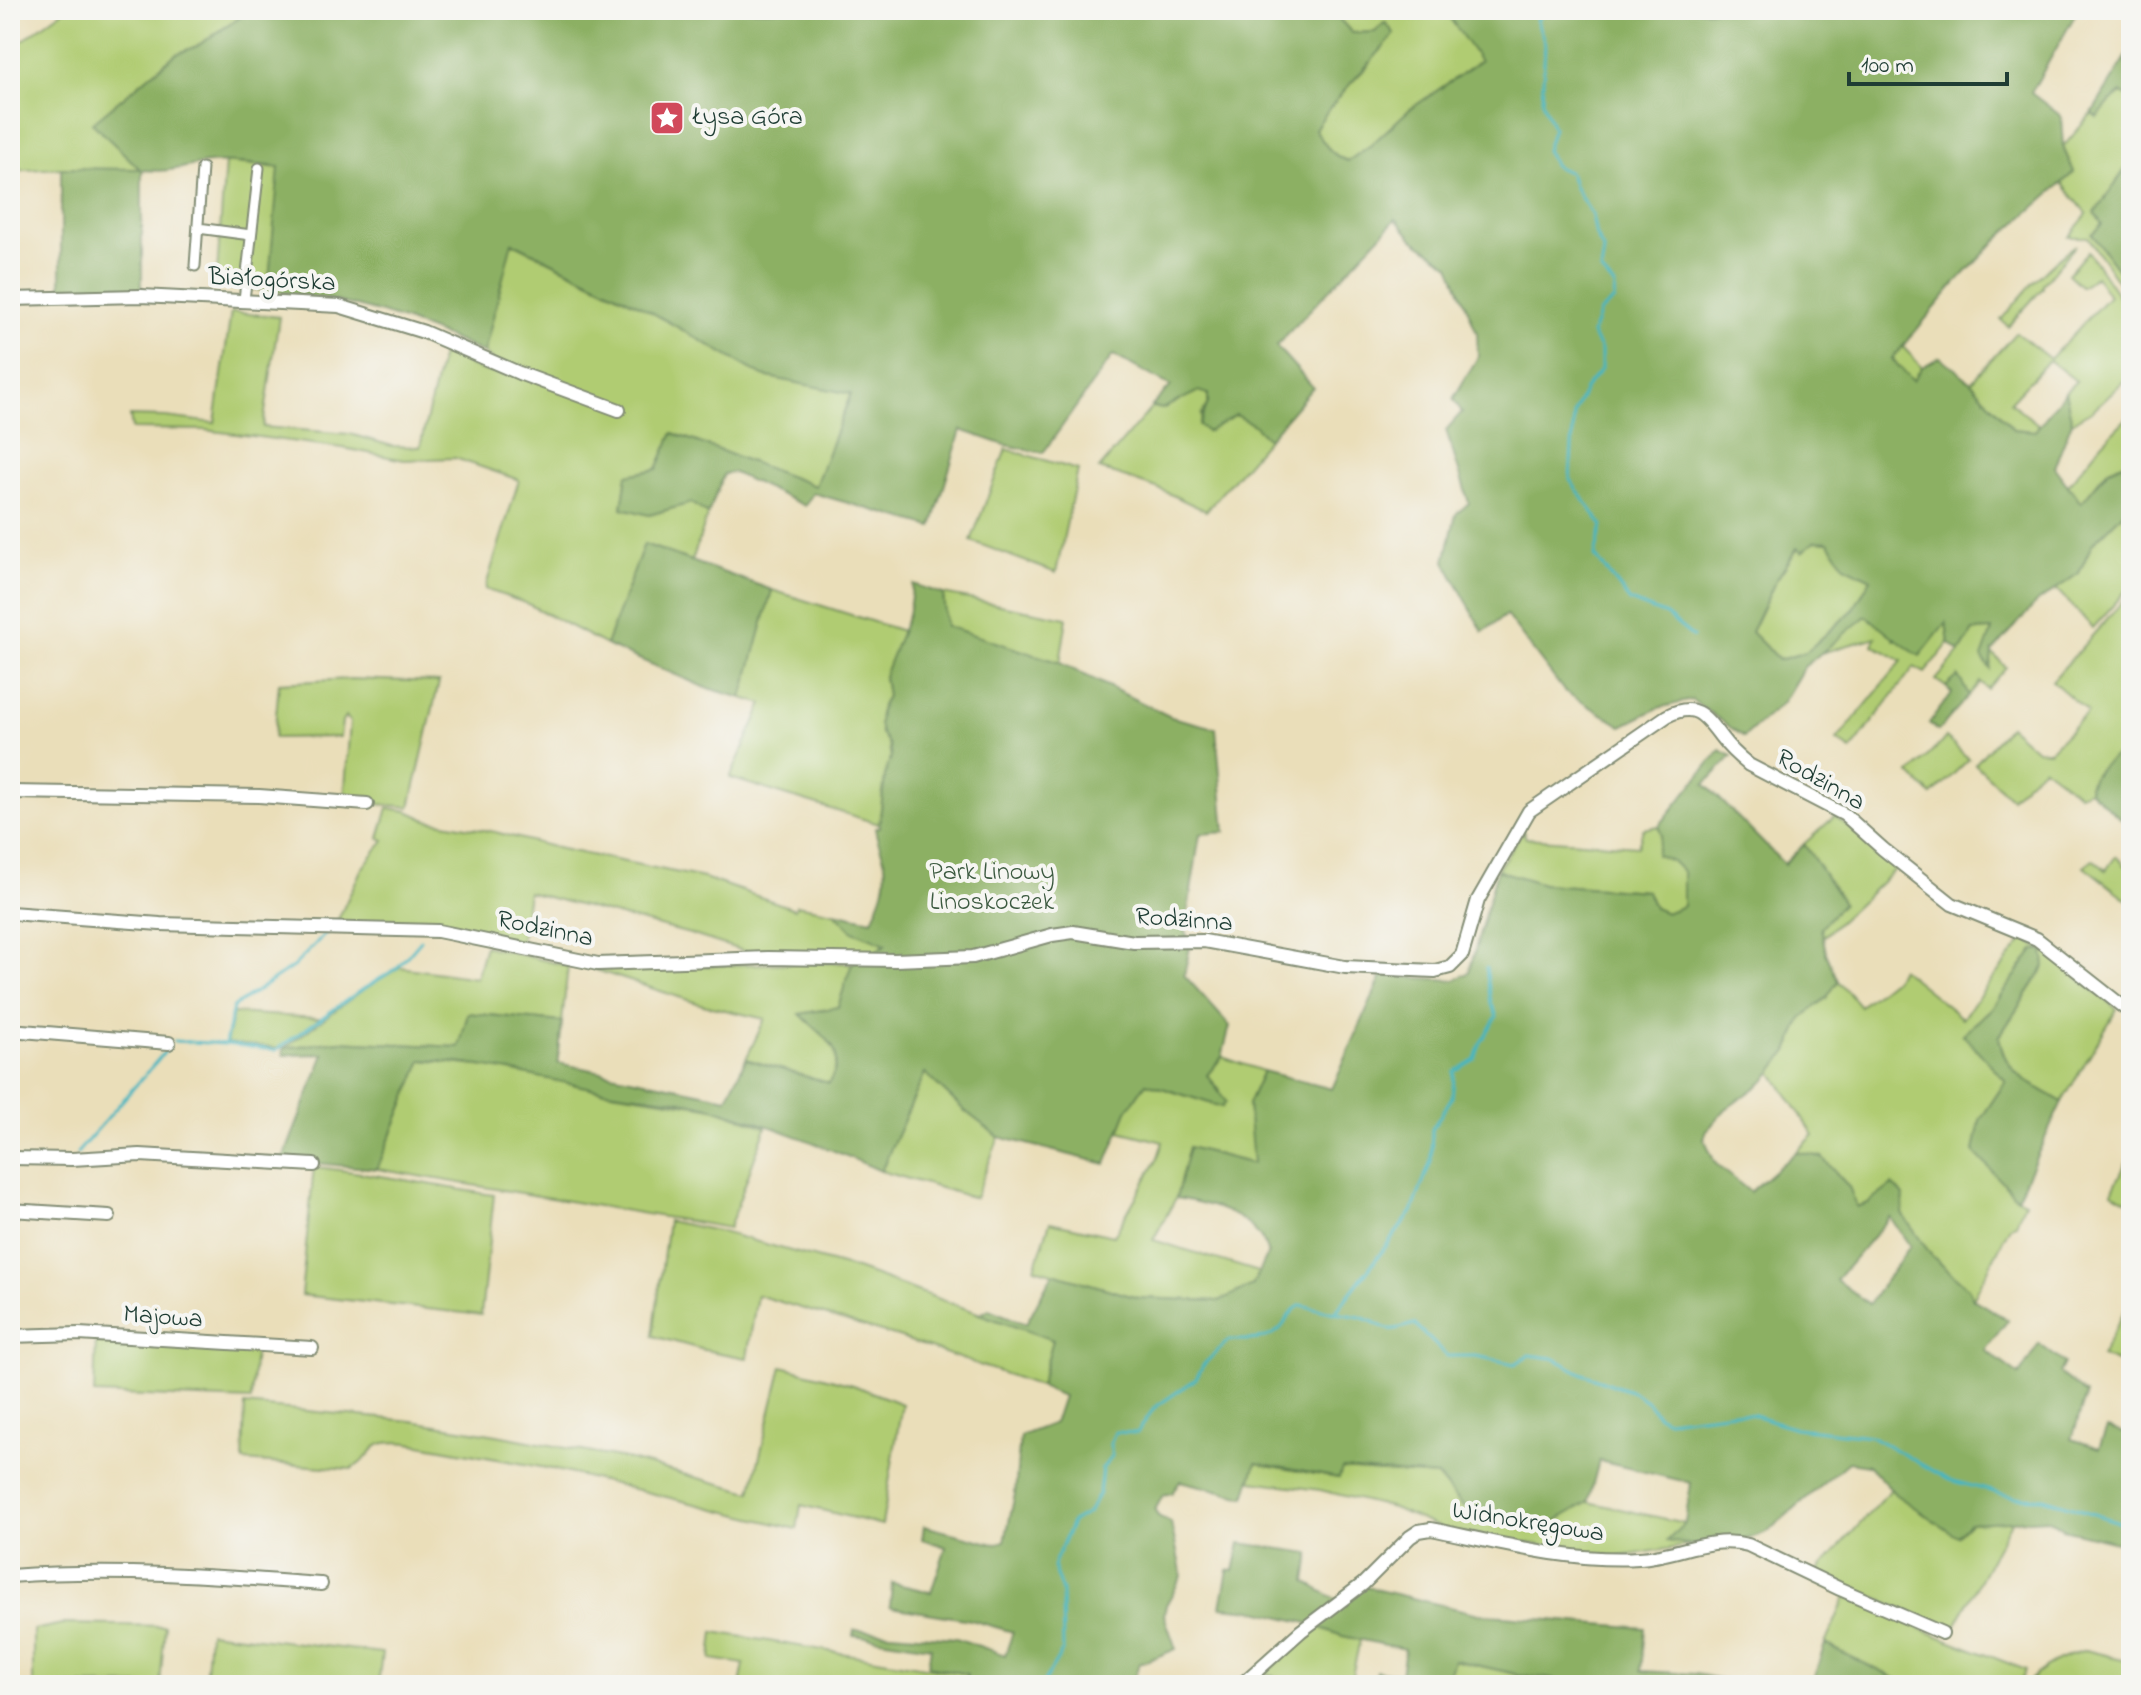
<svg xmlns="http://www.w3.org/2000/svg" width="2141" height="1695" viewBox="0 0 2141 1695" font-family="'Indie Flower',sans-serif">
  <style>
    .green { fill: #b0cc72; stroke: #688453; stroke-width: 2 }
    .forest { fill: #8cb064; stroke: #56764c; stroke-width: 2; fill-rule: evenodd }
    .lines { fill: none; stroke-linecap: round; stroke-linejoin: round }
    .stream { stroke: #47b6c0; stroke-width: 3 }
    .pedestrian-casing { stroke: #848e76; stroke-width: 13 }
    .minor-casing { stroke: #848e76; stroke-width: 16 }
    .pedestrian { stroke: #fff; stroke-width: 9 }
    .minor { stroke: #fff; stroke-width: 12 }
    .labels { text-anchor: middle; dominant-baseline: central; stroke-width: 8; stroke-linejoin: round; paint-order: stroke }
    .poi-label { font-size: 26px; fill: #1f3d34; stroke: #f6f6f2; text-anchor: start }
    .street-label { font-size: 26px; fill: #1f3d34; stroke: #f6f6f2 }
    .park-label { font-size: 26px; fill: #3c5a40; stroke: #f6f6f2 }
  </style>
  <rect width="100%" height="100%" fill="#f6f6f2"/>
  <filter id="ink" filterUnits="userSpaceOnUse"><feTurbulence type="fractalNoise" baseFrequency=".0125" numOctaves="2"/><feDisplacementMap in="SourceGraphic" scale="16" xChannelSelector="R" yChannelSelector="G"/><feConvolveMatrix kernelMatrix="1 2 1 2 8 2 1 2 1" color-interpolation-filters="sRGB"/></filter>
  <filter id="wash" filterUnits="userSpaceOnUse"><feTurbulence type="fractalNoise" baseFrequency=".006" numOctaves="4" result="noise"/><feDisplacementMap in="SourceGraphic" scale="32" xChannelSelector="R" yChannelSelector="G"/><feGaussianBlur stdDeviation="1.8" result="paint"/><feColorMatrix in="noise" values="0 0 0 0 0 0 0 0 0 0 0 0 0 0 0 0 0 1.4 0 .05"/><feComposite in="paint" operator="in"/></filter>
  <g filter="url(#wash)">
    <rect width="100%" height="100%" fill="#eadeb9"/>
    <path class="green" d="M64,10H251L197,46L176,54L93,123L142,170L61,168L10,171V50Z
      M1331,10H1383L1389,16L1396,10H1444L1481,60L1409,110L1371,145L1348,161C1332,156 1324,144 1315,129L1334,100L1371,63L1375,32L1352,33Z
      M2123,93L2131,99V161L2095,213L2102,224L2092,234L2131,287V308L2128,297L2088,237H2069L2087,214L2062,183L2074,172L2063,147L2092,113L2098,117L2110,102Z
      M225,162L280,168L268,291L216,287Z
      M511,242L637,304L763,376L851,393L815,486L673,433L657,469L627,476L622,508L650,515L691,503L708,514L692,561L644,544L606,645L528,604L485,589L519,480L455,458L404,460L343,448L205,430L132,429L130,416L165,417L215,423L231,312L279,317L263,427L350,434L392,446L420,447L442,354C459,355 460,361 474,367C485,372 497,374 509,375L484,353Z
      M2076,245L2043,284V288L2008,326L2001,320C2024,293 2046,265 2076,245Z
      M2088,251L2124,305L2126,379L2093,410L2072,422L2065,392L2076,381L2049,360L2010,402L2039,425L2035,431L2013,429L1971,382L2016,332L2050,359L2109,296L2096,276L2082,287L2068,274Z
      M1902,346L1922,367L1913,381L1892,359Z
      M1199,390L1208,394V403L1201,415L1206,431L1236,415L1254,425L1268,439L1206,511L1157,488L1099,469L1152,407L1162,409Z
      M2131,414V459L2108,469L2081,503L2068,485L2102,443Z
      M1006,449L1078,470L1056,573L971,541Z
      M2131,502V585L2093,628L2056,589L2079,573L2092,544L2121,515Z
      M1815,541L1829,542L1845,566L1872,578L1853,610L1806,652L1779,660L1751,632L1775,582L1798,548Z
      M772,590L902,631L884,676L887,696L880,710L881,733L889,745L891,757L885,776L879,824L730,778L763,704L742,698Z
      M2131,592V749H2125L2089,782V790L2079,794L2043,767L2011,798L1975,764L2009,726L2036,750L2049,751L2088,712L2052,681Z
      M943,594L1067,618L1060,663L946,626Z
      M1866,615L1887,629L1894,640L1946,622L1949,643L1925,673L1914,667L1851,750L1837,740L1902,661L1873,645L1876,637L1821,653Z
      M1993,630L1992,653L2006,667L1987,689L1980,682L1969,695L1958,677L1946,687L1936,680L1960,652L1973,631Z
      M349,679L439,682L410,807L344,801L350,722L346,716L342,722L340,737L274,738L279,683Z
      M1946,738L1969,759L1932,795L1910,774Z
      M388,808L408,811L427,820L495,832L561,849L704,878L795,909L796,905L834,912L853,931L886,943L869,957L753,954L690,934L528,892L521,942L447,924L335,926L361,870L384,840L379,838Z
      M1835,816L1897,868L1823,937L1821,927L1843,903L1804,844Z
      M1659,826L1672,861L1683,872V906L1666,913L1654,908L1647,891L1543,884L1497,870L1523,831L1526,838L1638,846L1643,829Z
      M2116,856L2131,871V903L2084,866L2093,859L2106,870Z
      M2024,939L2043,950L2117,1009L2062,1102C2031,1083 2005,1076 1999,1037L2045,967L2034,950L1992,1008L1963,1034L2006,1081L1980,1120L2017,1198L2025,1201L2016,1224L2010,1226L1973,1299L1969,1289L1932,1256L1902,1214L1904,1196L1892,1186L1868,1203L1857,1207L1849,1187L1822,1157L1796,1152L1814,1135L1772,1072L1788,1051L1802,1018L1827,997L1838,981L1860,1006L1895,978L1900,968L1962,1018Z
      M485,946L568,966L562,1022L468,1013L460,1047L338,1041L284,1048L360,992L400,967L476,978Z
      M797,963H852L838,1007L801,1014C825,1039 850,1047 829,1084L746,1059L765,1019L703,1005L593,969Z
      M233,1013L320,1018L279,1048L226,1043Z
      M1222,1057L1263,1071L1248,1104L1254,1164L1189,1147L1176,1198L1153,1240L1259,1272L1253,1285L1219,1301L1138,1298L1035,1268L1050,1222L1114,1236L1157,1160L1163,1142L1119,1131L1127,1111L1146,1083L1222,1107L1220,1090L1207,1075Z
      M422,1060L506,1069L599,1090L714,1108L766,1127L729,1228L377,1169Z
      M925,1073L965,1111L999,1137L975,1198L881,1171Z
      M2131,1153V1203L2112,1192Z
      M314,1167C375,1173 434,1186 494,1195L481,1315L301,1295Z
      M668,1221L718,1231L856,1269L1053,1340L1040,1386L898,1337L757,1295L747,1358L704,1350L653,1336Z
      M2131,1299V1368L2101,1356Z
      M96,1338L255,1348L251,1400L94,1394Z
      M782,1366L853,1385L902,1404L882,1525L801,1505L797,1529L552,1469L409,1443C363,1439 381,1453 351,1469L243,1461L245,1405L412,1421L497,1435L630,1460L751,1492Z
      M1255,1463L1338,1478L1341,1469L1437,1476L1463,1507L1552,1523L1588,1502L1685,1523L1692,1545L1617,1557L1445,1530L1393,1508L1320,1490L1251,1481Z
      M1891,1489L1957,1535L1970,1523L2012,1520L1953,1630L1816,1573Z
      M1846,1596L1928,1632L2026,1670L2018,1685H1903L1904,1683L1825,1644Z
      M62,1624L165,1626L160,1685H33V1630Z
      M1315,1626L1360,1640L1350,1685H1309L1265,1674Z
      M209,1632L382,1653L378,1685H335V1682L261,1674L260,1685H205Z
      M714,1632L967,1674L963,1685H938L872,1675L874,1685H740L744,1664L711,1659Z
      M2085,1650L2131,1661V1685H2026C2042,1665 2062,1658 2085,1650Z
      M1453,1660L1516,1674L1572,1682L1571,1685H1446Z"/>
    <path class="forest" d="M251,10H1331L1352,33L1375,32L1385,22L1395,34C1368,66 1338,94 1315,129C1324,144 1332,156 1348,161L1371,145L1409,110L1480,61L1444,10H2078L2031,93L2061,116L2063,147L2074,172L1994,243L1955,284L1892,359L1913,381L1922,367L1940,357L1971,382L2013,429L2035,431L2065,392L2072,422L2054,467L2081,503L2109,469L2131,459V502L2121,515L2092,544L2079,573L2036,603L1992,652L1990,669L1982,657L1992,630L1973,631L1960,652L1949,643L1946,623L1920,656C1899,644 1885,629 1866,616L1804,667L1783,702L1744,737L1692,700L1658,708L1622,726L1564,691L1506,615L1483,632L1445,561L1456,514L1469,503L1446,430L1462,412L1453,399L1478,357L1477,333L1450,265L1413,239L1396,219L1276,346L1313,387L1268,439L1254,425L1236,415L1207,432L1199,425L1208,403V394L1199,391L1162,409L1152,406L1171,386L1113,355L1043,453L1002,444L961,430L932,527L813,493L805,506L732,472L724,474L708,514L691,503L649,515L622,508L627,475L657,469L673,433L815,486L851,394L763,376L637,304L512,242L484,353C415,321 345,297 268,291L279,167C256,165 234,161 210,163C184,166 171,173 142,170V292L61,294V168L140,169L92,123L176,54L197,46ZM1815,541L1828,542L1845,566L1871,579L1853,610L1806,652L1779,660L1751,632L1775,582L1797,548L1802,552Z
      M2131,49V99L2122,93L2110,102L2097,117L2092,113Z
      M2131,161V287L2092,234L2102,224L2095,213Z
      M644,544L772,590L742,698L704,687L606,645Z
      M913,584L943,594L946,626L1060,663L1171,717L1216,728L1225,832L1200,834L1185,929L1190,947L1184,975L1230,1026L1222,1057L1207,1075L1226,1102L1222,1107L1146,1083L1127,1111L1106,1164L999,1137L965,1111L925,1073L881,1171C828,1147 773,1126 716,1109C678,1097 635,1097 596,1089C536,1077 484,1063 422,1060L377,1169L283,1160L324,1054L283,1055L284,1048L338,1041L459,1047L468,1013L562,1022L558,1063L727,1098L746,1059L829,1083C849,1048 824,1038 800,1014L838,1007L852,963L869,957L886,944L853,931L834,912L872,920C880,901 888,885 885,864C883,851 876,840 875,827H879L885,776L891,757L889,745L881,733L879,724L880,710L887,696L884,676L908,615Z
      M1958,676L1969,695L1938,731L1929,723L1952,693L1946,687Z
      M2125,749H2131V828L2089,790C2089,772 2111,759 2125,749Z
      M1720,750L1732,756L1705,784L1784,864L1804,844L1843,903L1821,927L1826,953L1838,981L1827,997L1802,1018L1788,1051L1765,1081L1726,1109L1707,1130L1704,1138L1715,1163L1750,1192L1796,1152L1822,1157L1849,1187L1857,1207L1868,1203L1892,1185L1904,1196L1902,1214L1932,1256L1969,1289L1973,1299L2008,1320L1985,1350L2019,1375L2039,1344L2064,1363L2059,1373L2086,1394L2072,1439L2099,1448L2107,1428L2131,1435V1573L2118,1575L2129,1545L2063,1529L2048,1519L1970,1523L1957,1536L1896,1495L1868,1465L1848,1462L1767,1532L1739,1542L1692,1545L1667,1541L1685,1523L1691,1483L1599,1461L1588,1502L1552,1523L1463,1507L1437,1476L1342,1469L1339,1478L1256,1463L1245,1497L1180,1481L1172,1493L1163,1495L1155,1510L1158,1516L1171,1523L1182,1576L1166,1605L1164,1615L1176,1649L1139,1664L1132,1685H963L967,1674L928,1666L931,1647L853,1635L854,1630L956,1638L1005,1655L1013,1632L971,1620L890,1607L892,1583L931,1592L946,1547L922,1539L924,1526L994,1544L1005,1541L1015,1494L1020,1436L1054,1423L1063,1396L1040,1386L1053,1340L979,1314L989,1309L1026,1324L1053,1273L1138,1298L1219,1301L1253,1285L1268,1254C1257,1215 1211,1204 1176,1198L1189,1147L1253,1164L1248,1104L1263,1071L1332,1089L1382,976L1455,980L1469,972L1497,870L1543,884L1647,891L1654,908L1666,913L1683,906V872L1672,861L1656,855L1661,835L1659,826ZM1890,1217L1910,1246L1869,1304L1836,1280Z
      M2034,950H2043L2045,966L1999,1037C2005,1076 2031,1083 2062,1102L2017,1198L1974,1152L1980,1120L2006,1081L1963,1035L1992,1008Z
      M1240,1543L1310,1553L1306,1582L1346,1605L1362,1586L1479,1614L1645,1628L1641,1671L1695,1674L1751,1685H1571V1682L1516,1674L1454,1660L1446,1685H1374L1376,1671L1401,1674L1405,1649L1342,1636L1308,1623L1253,1610L1221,1607L1228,1570L1234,1571Z
      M1825,1644L1904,1683L1903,1685H1811Z"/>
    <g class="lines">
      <path class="stream" d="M1546,10L1537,21L1545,43L1542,101L1553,128L1546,150L1555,166L1570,173L1575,188L1592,215L1596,236L1604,251L1601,271L1615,287L1614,300L1600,312L1592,334L1601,350V369L1585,389L1574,413L1570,480L1602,525L1595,556L1630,601L1666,615L1693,637
        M174,1041L225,1044L233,1007L294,966L326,933
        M225,1044L276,1050L357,993L397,968L421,940
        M77,1153L169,1047
        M1336,1313C1344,1315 1354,1315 1363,1318C1391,1327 1379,1335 1414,1324L1447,1356H1476L1515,1364L1529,1355L1553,1358L1583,1374L1633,1392L1648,1402L1657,1415L1667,1420L1733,1412L1754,1415L1795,1428L1871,1436L1949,1480L2014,1497L2044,1498L2131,1526
        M1042,1685L1063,1650L1062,1592L1053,1566L1072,1522L1088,1513L1099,1493L1102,1469L1112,1456L1110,1444L1115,1432L1137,1433L1154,1408L1196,1379L1204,1364L1229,1340C1249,1340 1272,1342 1284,1324C1290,1314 1291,1311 1301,1305L1335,1313L1412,1212L1431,1161L1432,1129L1452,1097L1455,1071L1475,1059L1480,1044L1497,1016L1491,1003L1486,968"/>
    </g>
  </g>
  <g filter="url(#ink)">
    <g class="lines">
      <g class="pedestrian-casing">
        <path id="pedestrian" d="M198,228L251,235
          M195,266L202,168
          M244,300L259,168"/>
      </g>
      <g class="minor-casing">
        <path id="minor" d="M10,299L141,296L339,306L424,332L519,373L619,410
          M10,792L259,796L367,804
          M10,913L160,924L438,931L598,964L768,958L895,960L973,957L1052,935L1073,932L1134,942L1204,941L1345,967L1435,971L1450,967L1462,955L1478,900L1529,811L1667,716C1696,701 1705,716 1721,737C1729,748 1739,757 1749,765L1845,815L1883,849L1952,904L2037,939L2131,1013
          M10,1030L169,1043
          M10,1158L72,1159L140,1155L314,1165
          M10,1210L109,1216
          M10,1336L79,1334L312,1348
          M10,1576C114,1568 217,1576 321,1584
          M1241,1685L1301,1631L1363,1584L1410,1537L1419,1531L1431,1529C1499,1543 1568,1562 1639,1558C1676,1556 1710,1535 1748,1545L1840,1589L1942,1633"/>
      </g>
      <use href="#pedestrian" class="pedestrian"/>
      <use href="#minor" class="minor"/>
    </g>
  </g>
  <defs>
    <g id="sight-square" transform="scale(1.8)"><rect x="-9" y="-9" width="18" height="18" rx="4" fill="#d1495b" stroke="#f6f6f2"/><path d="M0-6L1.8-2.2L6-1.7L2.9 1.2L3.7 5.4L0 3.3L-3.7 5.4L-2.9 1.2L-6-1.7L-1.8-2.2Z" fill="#fff"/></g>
  </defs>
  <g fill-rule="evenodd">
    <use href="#sight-square" x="667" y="118"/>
  </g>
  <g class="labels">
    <g class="poi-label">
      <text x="693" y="118">Łysa Góra</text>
    </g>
    <g class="street-label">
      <text transform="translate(272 281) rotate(3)">Białogórska</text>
      <text transform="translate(1820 781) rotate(30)">Rodzinna</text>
      <text transform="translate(1184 921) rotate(4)">Rodzinna</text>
      <text transform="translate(545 930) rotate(12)">Rodzinna</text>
      <text transform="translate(163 1318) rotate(4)">Majowa</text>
      <text transform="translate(1528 1523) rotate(9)">Widnokręgowa</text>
    </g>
    <g class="park-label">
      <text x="992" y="873">Park Linowy<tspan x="992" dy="30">Linoskoczek</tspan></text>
    </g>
  </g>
  <rect width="2141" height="1695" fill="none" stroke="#f6f6f2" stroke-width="40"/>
  <path d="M1849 72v12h158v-12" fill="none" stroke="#1f3d34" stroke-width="4"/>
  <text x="1861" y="72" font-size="24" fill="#1f3d34" stroke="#f6f6f2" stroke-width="6" paint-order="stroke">100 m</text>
</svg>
